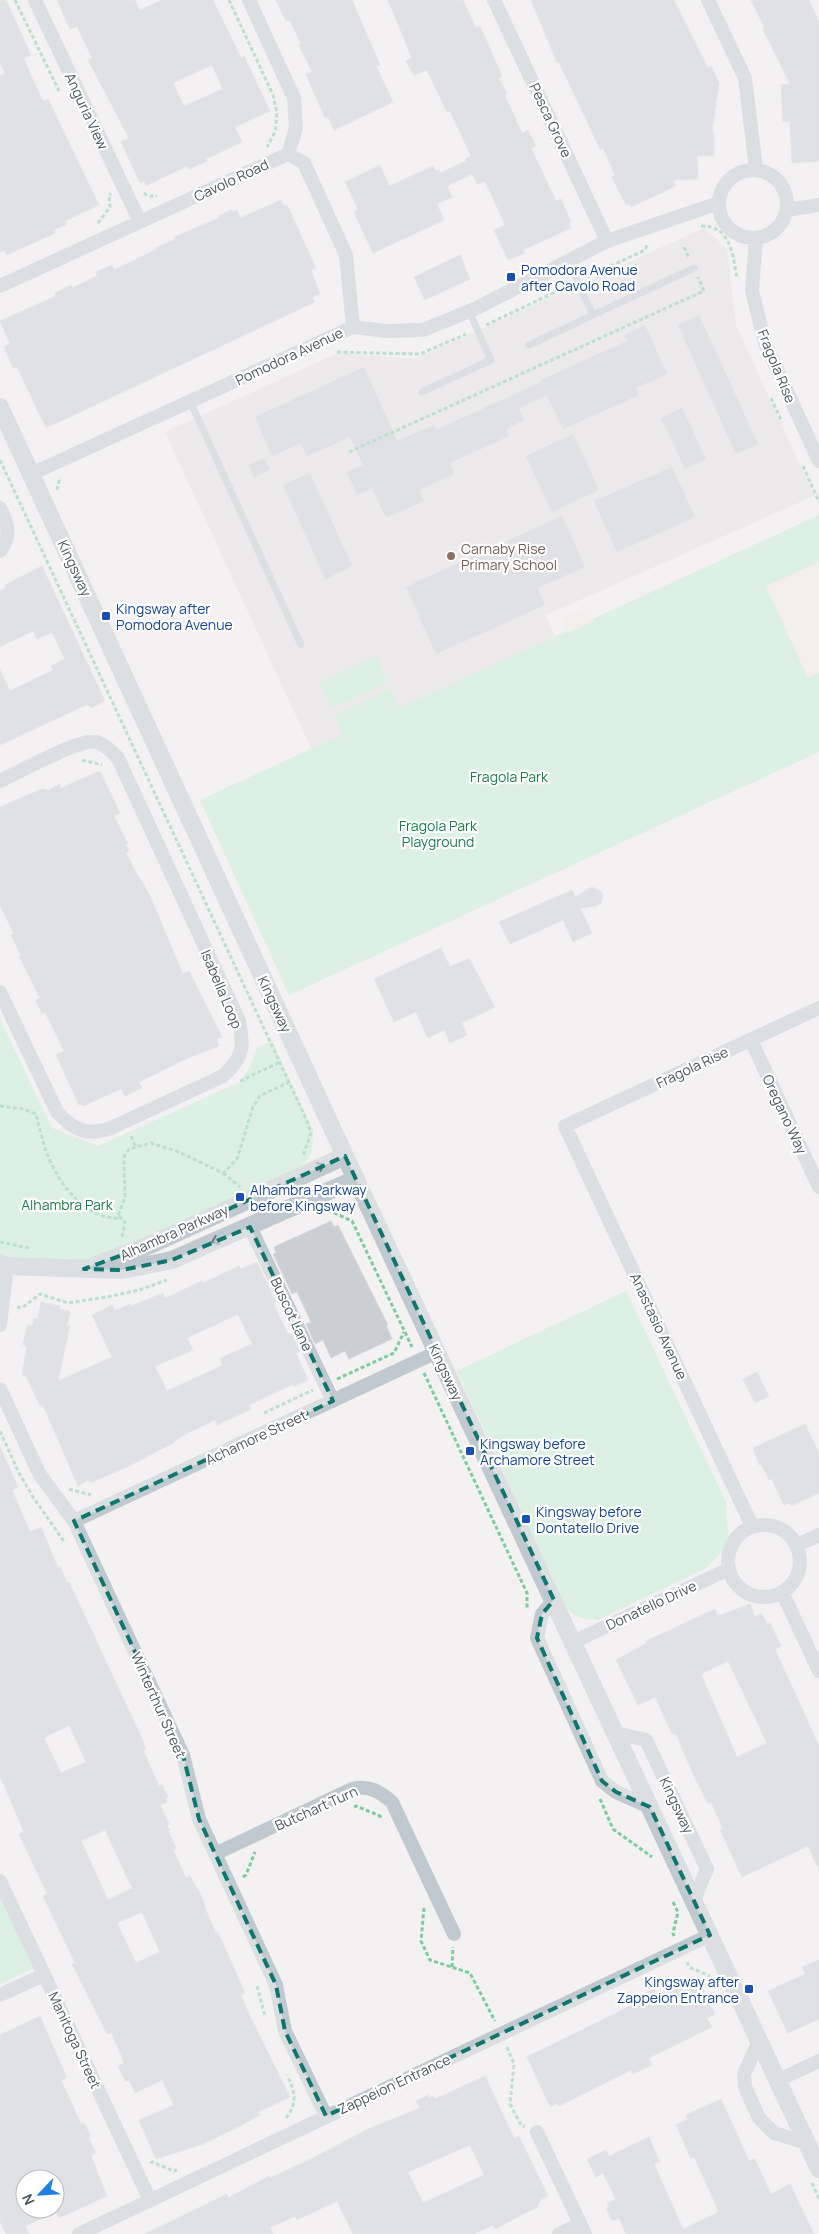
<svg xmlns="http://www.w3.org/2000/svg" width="819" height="2234" viewBox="0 0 819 2234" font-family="Manrope,sans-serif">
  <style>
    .education { fill: #e4e2e3 }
    .green { fill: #c2efd0 }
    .sand { fill: #f4ede3 }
    .building { fill: #cbcfd3; stroke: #d6d8dc; fill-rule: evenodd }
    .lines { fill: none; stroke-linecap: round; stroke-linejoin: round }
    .path { stroke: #7bcc9f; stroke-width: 3; stroke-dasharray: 4 2.5; stroke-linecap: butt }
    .service { stroke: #c0c9cf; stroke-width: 7 }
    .minor { stroke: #c0c9cf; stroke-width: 14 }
    .tertiary { stroke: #c0c9cf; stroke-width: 18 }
    .oneway { stroke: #6d7880 }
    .marked { fill: none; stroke: #0f766e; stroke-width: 4; stroke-dasharray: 10 6; stroke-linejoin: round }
    .transit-dot { fill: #1a4fb4; stroke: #fff; stroke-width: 2 }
    .education-dot { fill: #8d6e63; stroke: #fff; stroke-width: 2 }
    .labels { text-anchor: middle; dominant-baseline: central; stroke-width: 4.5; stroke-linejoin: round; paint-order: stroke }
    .street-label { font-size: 14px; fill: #49565e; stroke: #fff }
    .transit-label { font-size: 14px; fill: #164399; stroke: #fff; text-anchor: start }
    .education-label { font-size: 14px; fill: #785e54; stroke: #fff; text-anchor: start }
    .park-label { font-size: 14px; fill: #1a7f46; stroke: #fff }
  </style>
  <rect width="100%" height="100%" fill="#f3f1f2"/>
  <path class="education" d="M704,228L727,249L736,325L814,496L546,615L559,647L323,774L165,432L338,353L415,359Z"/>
  <path class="green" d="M819,515V752L289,995L200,800L343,734L334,715L390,689L399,708Z
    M376,656L388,683L332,709L319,682Z
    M0,1019L52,1128L98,1146L240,1082L251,1065L257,1048L272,1041L313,1130L312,1152L300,1170L84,1269L0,1263Z
    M626,1291L726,1502L728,1537L721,1553L706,1568L598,1620C584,1620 575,1617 565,1607L457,1371Z
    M0,1895L33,1968L0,1984Z"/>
  <path class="sand" d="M819,562V673L808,678L766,586Z
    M588,607L594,621L567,633L561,619Z"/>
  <path class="building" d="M0,0H6L31,55L24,58L32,78L43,101L48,99L99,205L65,221L67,224L54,230L55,233L7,255L5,250L0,252V76L5,74L0,63Z
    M57,0H135L140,10L162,0H213L241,58L244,56L270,111L235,127L242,142L206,159L207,161L189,169L187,166L146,186L144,181L140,183L121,142L129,138L88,60L92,58L77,26L70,29ZM212,65L223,89L184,106L173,83Z
    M276,0H352L380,65L376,66L393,102L334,130L328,117L325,118L306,74L312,72L299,45L301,44L290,20L286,21Z
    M388,0H463L476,28L480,26L502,76L499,78L507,94L505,96L522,133L528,130L536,146L531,148L556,201L561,199L571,222L569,223L571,228L523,250L525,253L508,260L494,230L505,225L485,181L477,184L472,174L447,186L452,197L437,204L444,220L373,253L354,212L358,209L345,182L380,165L389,186L433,166L436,171L439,170L440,173L466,161L465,159L471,156L450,111L447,112L427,70L414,76L406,61L412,58Z
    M531,0H674L708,68L711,66L719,83L712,131H714V156H697L698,179L673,180L676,186L631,207L630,204L626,205L612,177L615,175L603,148L600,149L559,62L557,63Z
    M751,0H809L819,22V161L792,163L790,121L783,122L781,85L790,84L763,29H765Z
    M281,200L284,206L287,205L316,268L311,270L320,294L312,297L315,302L46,428L17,367L13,368L4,347L10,344L0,321L56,296L55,293L71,285L72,288L97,276L96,272L112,265L114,270L157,249L156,248L175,239L174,237L219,218L218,216L231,210L232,212L237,210L240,218Z
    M460,255L470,279L425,300L414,277Z
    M699,315L758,444L736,454L678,325Z
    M645,325L667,374L636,388L639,395L563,429L547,395L519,408L524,420L506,429L509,436L450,463L454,474L419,490L424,501L386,518L372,488L357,495L347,472L363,465L350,437L307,456L301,443L272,456L255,417L364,367L397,441L434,425L436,430L541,382V380L627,341L624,335Z
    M682,408L706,459L685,469L661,418Z
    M573,434L599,490L552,512L526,456Z
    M264,458L270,470L254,478L249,465Z
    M672,467L695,517L617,552L594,501Z
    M310,473L352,566L324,580V576L283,485Z
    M562,516L585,567L537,588L545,605L436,654L406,587Z
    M42,566L105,701L91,708L89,705H86L0,745V670L10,691L53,670L51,666L65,659L52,632L37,639L33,631L0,647V591L6,588L5,585Z
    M100,771L120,813L114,816L128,844L126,845L129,851L126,853L140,880L141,879L150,896L183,974L189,971L222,1037L216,1039L219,1046L188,1058L139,1082L142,1088L125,1096L121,1089L83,1106L82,1104L79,1105L56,1055L64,1051L45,1012L42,1014L36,1000L40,998L19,956L21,955L11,935L14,934L0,905V807L42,789H46L47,791L60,784L61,788Z
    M592,887L601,891L603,896L601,903L596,906L580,908L592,933L573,942L563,920L510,944L499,922L572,890L575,897Z
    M441,948L450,967L469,958L495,1007L462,1023L467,1035L450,1043L444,1030L428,1038L416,1012L394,1022L374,979Z
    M331,1221L334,1227L338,1225L388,1325H386L392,1339L349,1359L345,1351L331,1358L323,1340L315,1344L306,1324L311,1322L297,1292L292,1294L273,1254L276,1253L274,1247Z
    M257,1262L276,1302L273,1303L288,1334L291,1333L300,1351L296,1353L308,1380L294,1386L293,1384L249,1405L251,1409L217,1425L215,1420L190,1432L174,1441L175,1442L129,1466L90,1483L89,1480L78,1486L43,1405L40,1406L26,1376L22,1375L27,1346L23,1345L27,1325L32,1326L34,1318L38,1319L41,1302L60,1306L59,1309L70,1311L67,1327L70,1325L58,1381L112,1357L92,1315L112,1305L115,1311L130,1304L131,1306L163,1293L165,1298L202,1281L203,1283L239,1266L241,1269ZM238,1314L252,1344L220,1358L223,1365L167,1391L155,1366L193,1350L187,1338Z
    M757,1372L769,1396L755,1403L743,1379Z
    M805,1424L819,1453V1493L791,1506L790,1503L784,1505L772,1479L769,1480L761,1464L759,1465L753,1448Z
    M0,1447L18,1487L12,1490L30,1532L41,1527L58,1568L60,1567L67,1583L69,1582L139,1732L146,1749L143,1750L159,1786L162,1785L168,1797L166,1798L167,1802L160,1805L169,1824L167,1825L170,1830L168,1831L176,1848L173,1850L186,1878L190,1876L200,1893L205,1905L204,1906L216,1933L218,1932L245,1993L241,1995L249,2014L290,2097L258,2112L260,2115L244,2124L203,2144L156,2159L139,2120L174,2105L162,2080L135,2093L129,2080L125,2081L118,2066L124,2063L122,2057L111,2033L107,2034L72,1964L75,1963L43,1896L47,1894L19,1834L24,1832L0,1776ZM69,1725L86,1762L61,1773L44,1738ZM105,1830L132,1888L108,1900L81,1841ZM142,1912L160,1952L136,1963L117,1923Z
    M750,1604L755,1617L762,1613L767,1624L770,1623L781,1646L775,1649L819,1746V1870L808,1846L742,1877L720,1830L723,1829L711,1802L708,1804L693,1774L676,1734H672L655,1697L638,1705L616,1660L647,1643L646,1641L715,1609L718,1616ZM728,1661L767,1743L737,1757L701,1674Z
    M819,1960V2019L788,2033L768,1991L805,1974L802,1967Z
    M695,1977L698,1978L715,2014L707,2018L712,2027L649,2058L652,2065L633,2074L631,2070L559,2106L558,2103L550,2107L527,2057L640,2001L638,1996L655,1988L656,1992L660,1990L661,1993Z
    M40,2016L67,2078L61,2080L81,2124L84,2123L91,2136L88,2137L96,2153L91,2156L107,2196L59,2218L56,2212L25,2226L29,2234H6L0,2222V2035ZM55,2172V2209H25V2179H41Z
    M485,2076L514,2138L519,2136L548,2196L540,2200L537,2207L495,2229L493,2225L474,2234H353L337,2201L297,2220L295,2216L270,2228L273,2234H145L227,2194L228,2198L269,2176L270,2178L313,2158L368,2129L420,2108L416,2101L428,2095L429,2098L433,2096L435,2099ZM470,2145L484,2175L423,2203L408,2172Z
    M721,2099L749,2161L755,2159L771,2194L790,2184L814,2234H626L619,2218L612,2221L606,2208L609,2207L607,2203L616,2199L603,2173L596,2177L587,2159L606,2150L609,2156L649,2137L660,2162L654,2164L683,2229L719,2212L694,2157L691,2159L676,2125L688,2119L686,2115Z"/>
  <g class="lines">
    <path class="path" d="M15,0L59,91
      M229,0L273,95L277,113L275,132L267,147
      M144,193L148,196H157
      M98,223L110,207L109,195L111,194
      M701,226C731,225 733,256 737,278
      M684,247L689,258
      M587,277L645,250L648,243
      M486,325L568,286
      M337,352L420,354L466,334
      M771,398L782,422
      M349,452L704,291L698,277
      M0,460L307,1121L311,1133L303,1156
      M803,466L819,502
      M57,490L60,477
      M82,760L102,765
      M240,1081L280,1062
      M0,1106L23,1109L36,1114C39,1126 42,1139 46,1151C56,1180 84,1219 117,1218L125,1198L124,1157L129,1149L151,1143L179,1152L223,1173L237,1159L253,1107L260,1096L289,1082
      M131,1136L136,1147
      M223,1173L240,1187
      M328,1210L352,1221L412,1347
      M119,1216L125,1222L122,1237
      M0,1242L29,1248
      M17,1307L22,1308L40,1294L68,1303L107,1297L139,1290L167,1280
      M424,1373L527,1593V1609
      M337,1379L394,1353L404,1332
      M264,1413L313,1390
      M0,1431L19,1473L33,1497L65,1543
      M69,1489L91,1495
      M600,1799L613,1829L652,1857
      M354,1807L356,1806L380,1816L381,1818
      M243,1877L246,1875L255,1852
      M673,1902L678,1912L673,1933L674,1936
      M424,1908L421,1941L430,1960L470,1973L495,2021
      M687,1962L689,1967L710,1976
      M452,1967L453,1947
      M257,1986L265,2016
      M507,2047L514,2064L510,2104L521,2125L525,2127
      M286,2118C298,2103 295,2091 287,2075
      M150,2163L152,2162L174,2171L177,2170
      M812,2183L819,2199"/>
    <path class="service" d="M593,315L694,268
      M529,345L593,315L568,261
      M422,392L491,360L469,311
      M190,401L301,645"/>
    <path class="minor" d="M35,0L140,222
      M249,0L294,98L296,128L288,154
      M494,0L607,241
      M708,0L745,78L756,169
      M719 204a34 34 0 1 1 68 0a34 34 0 1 1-68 0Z
      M787,210L819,205
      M756,238L752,291L765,343L819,461
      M0,286L288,154L304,163L346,255L353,327
      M31,474L353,327L387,331L423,330L477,308L607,241L719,203
      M0,508C8,525 12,535 0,551
      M0,781C18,773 79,738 96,742C105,744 112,752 118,758L239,1021C244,1046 244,1057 223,1076L111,1128C86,1136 75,1131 57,1112L0,992
      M751,1040L819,1187
      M250,1227L333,1401
      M0,1325L7,1266
      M0,1389L40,1475L74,1521L183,1755L199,1819L276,1985L285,2031L326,2116
      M74,1521L437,1352
      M728 1561a36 36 0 1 1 72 0a36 36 0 1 1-72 0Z
      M752,1526L565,1126L819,1008
      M797,1545L819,1535
      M782,1592L819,1671
      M554,1600L542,1614L537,1638L602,1781L616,1792L650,1807
      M573,1642L729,1569
      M616,1733L646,1740L707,1869L694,1900
      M215,1854L352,1789C369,1785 379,1791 392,1802L454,1934
      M0,1881L150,2200
      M0,1995L44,1975
      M759,2041L744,2074L745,2087L759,2118L774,2133L807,2143
      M778,2080L819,2061
      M537,2132L585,2234
      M79,2234L710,1935
      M559,2234L580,2224"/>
    <path class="tertiary" d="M0,407L345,1156L819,2169
      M0,1264L7,1266L122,1270L172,1260L356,1179
      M94,1266L152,1244L345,1156"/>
  </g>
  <defs><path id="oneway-chevron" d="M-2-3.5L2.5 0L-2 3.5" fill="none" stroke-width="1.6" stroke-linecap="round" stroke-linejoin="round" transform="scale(1.25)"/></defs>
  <g class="oneway">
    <use href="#oneway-chevron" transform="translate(321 1166) rotate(-24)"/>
    <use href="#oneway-chevron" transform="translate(215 1241) rotate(157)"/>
  </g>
  <path d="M0 0H819V2234H0ZM345,1156L554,1600L542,1614L537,1638L602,1781L616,1792L650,1807L710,1935L326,2116L285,2031L276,1985L199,1819L183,1755L74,1521L333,1401L250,1227L172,1260L122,1270L84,1269L152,1244Z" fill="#f3f1f2" fill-opacity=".55" fill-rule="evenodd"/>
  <path class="marked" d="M345,1156L554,1600L542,1614L537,1638L602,1781L616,1792L650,1807L710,1935L326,2116L285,2031L276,1985L199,1819L183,1755L74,1521L333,1401L250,1227L172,1260L122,1270L84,1269L152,1244Z"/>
  <g class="transit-dot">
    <rect x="506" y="272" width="10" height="10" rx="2.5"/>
    <rect x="101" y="611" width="10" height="10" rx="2.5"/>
    <rect x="235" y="1192" width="10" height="10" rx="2.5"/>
    <rect x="465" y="1446" width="10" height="10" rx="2.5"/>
    <rect x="521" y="1514" width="10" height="10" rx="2.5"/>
    <rect x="744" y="1984" width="10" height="10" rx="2.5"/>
  </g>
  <circle class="education-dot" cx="451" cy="556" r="5"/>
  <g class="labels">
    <g class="street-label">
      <text transform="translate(87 111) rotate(65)">Anguria View</text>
      <text transform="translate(551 120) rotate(65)">Pesca Grove</text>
      <text transform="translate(231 180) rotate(-25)">Cavolo Road</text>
      <text transform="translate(289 356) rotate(-25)">Pomodora Avenue</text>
      <text transform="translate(777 366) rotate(68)">Fragola Rise</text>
      <text transform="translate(75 568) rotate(65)">Kingsway</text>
      <text transform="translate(222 989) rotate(67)">Isabella Loop</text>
      <text transform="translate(275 1004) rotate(65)">Kingsway</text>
      <text transform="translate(692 1067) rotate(-25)">Fragola Rise</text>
      <text transform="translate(785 1114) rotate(65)">Oregano Way</text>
      <text transform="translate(174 1232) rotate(-24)">Alhambra Parkway</text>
      <text transform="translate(292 1314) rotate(65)">Buscot Lane</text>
      <text transform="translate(659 1326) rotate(65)">Anastasio Avenue</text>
      <text transform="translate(446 1372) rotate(65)">Kingsway</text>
      <text transform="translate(256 1437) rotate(-25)">Achamore Street</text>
      <text transform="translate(651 1605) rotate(-25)">Donatello Drive</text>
      <text transform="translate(159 1705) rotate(66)">Winterthur Street</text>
      <text transform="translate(677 1805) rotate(65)">Kingsway</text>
      <text transform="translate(316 1808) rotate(-24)">Butchart Turn</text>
      <text transform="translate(75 2040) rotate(65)">Manitoga Street</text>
      <text transform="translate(394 2084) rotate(-25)">Zappeion Entrance</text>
    </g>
    <g class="transit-label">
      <text x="521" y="269">Pomodora Avenue<tspan x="521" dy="16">after Cavolo Road</tspan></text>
      <text x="116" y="608">Kingsway after<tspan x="116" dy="16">Pomodora Avenue</tspan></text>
      <text x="250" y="1189">Alhambra Parkway<tspan x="250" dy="16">before Kingsway</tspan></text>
      <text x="480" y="1443">Kingsway before<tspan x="480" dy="16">Archamore Street</tspan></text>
      <text x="536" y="1511">Kingsway before<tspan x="536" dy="16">Dontatello Drive</tspan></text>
      <text x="739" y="1981" text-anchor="end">Kingsway after<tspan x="739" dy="16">Zappeion Entrance</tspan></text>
    </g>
    <g class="education-label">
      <text x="461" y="548">Carnaby Rise<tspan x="461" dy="16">Primary School</tspan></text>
    </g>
    <g class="park-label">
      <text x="509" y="776">Fragola Park</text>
      <text x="438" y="825">Fragola Park<tspan x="438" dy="16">Playground</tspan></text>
      <text x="67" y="1204">Alhambra Park</text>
    </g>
  </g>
  <g transform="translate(40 2194) rotate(245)"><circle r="24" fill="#ffffff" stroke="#b6bbbf"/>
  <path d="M0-4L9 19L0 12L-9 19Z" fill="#1f80e0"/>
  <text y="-8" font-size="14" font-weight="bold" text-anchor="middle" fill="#49565e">N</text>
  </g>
</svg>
